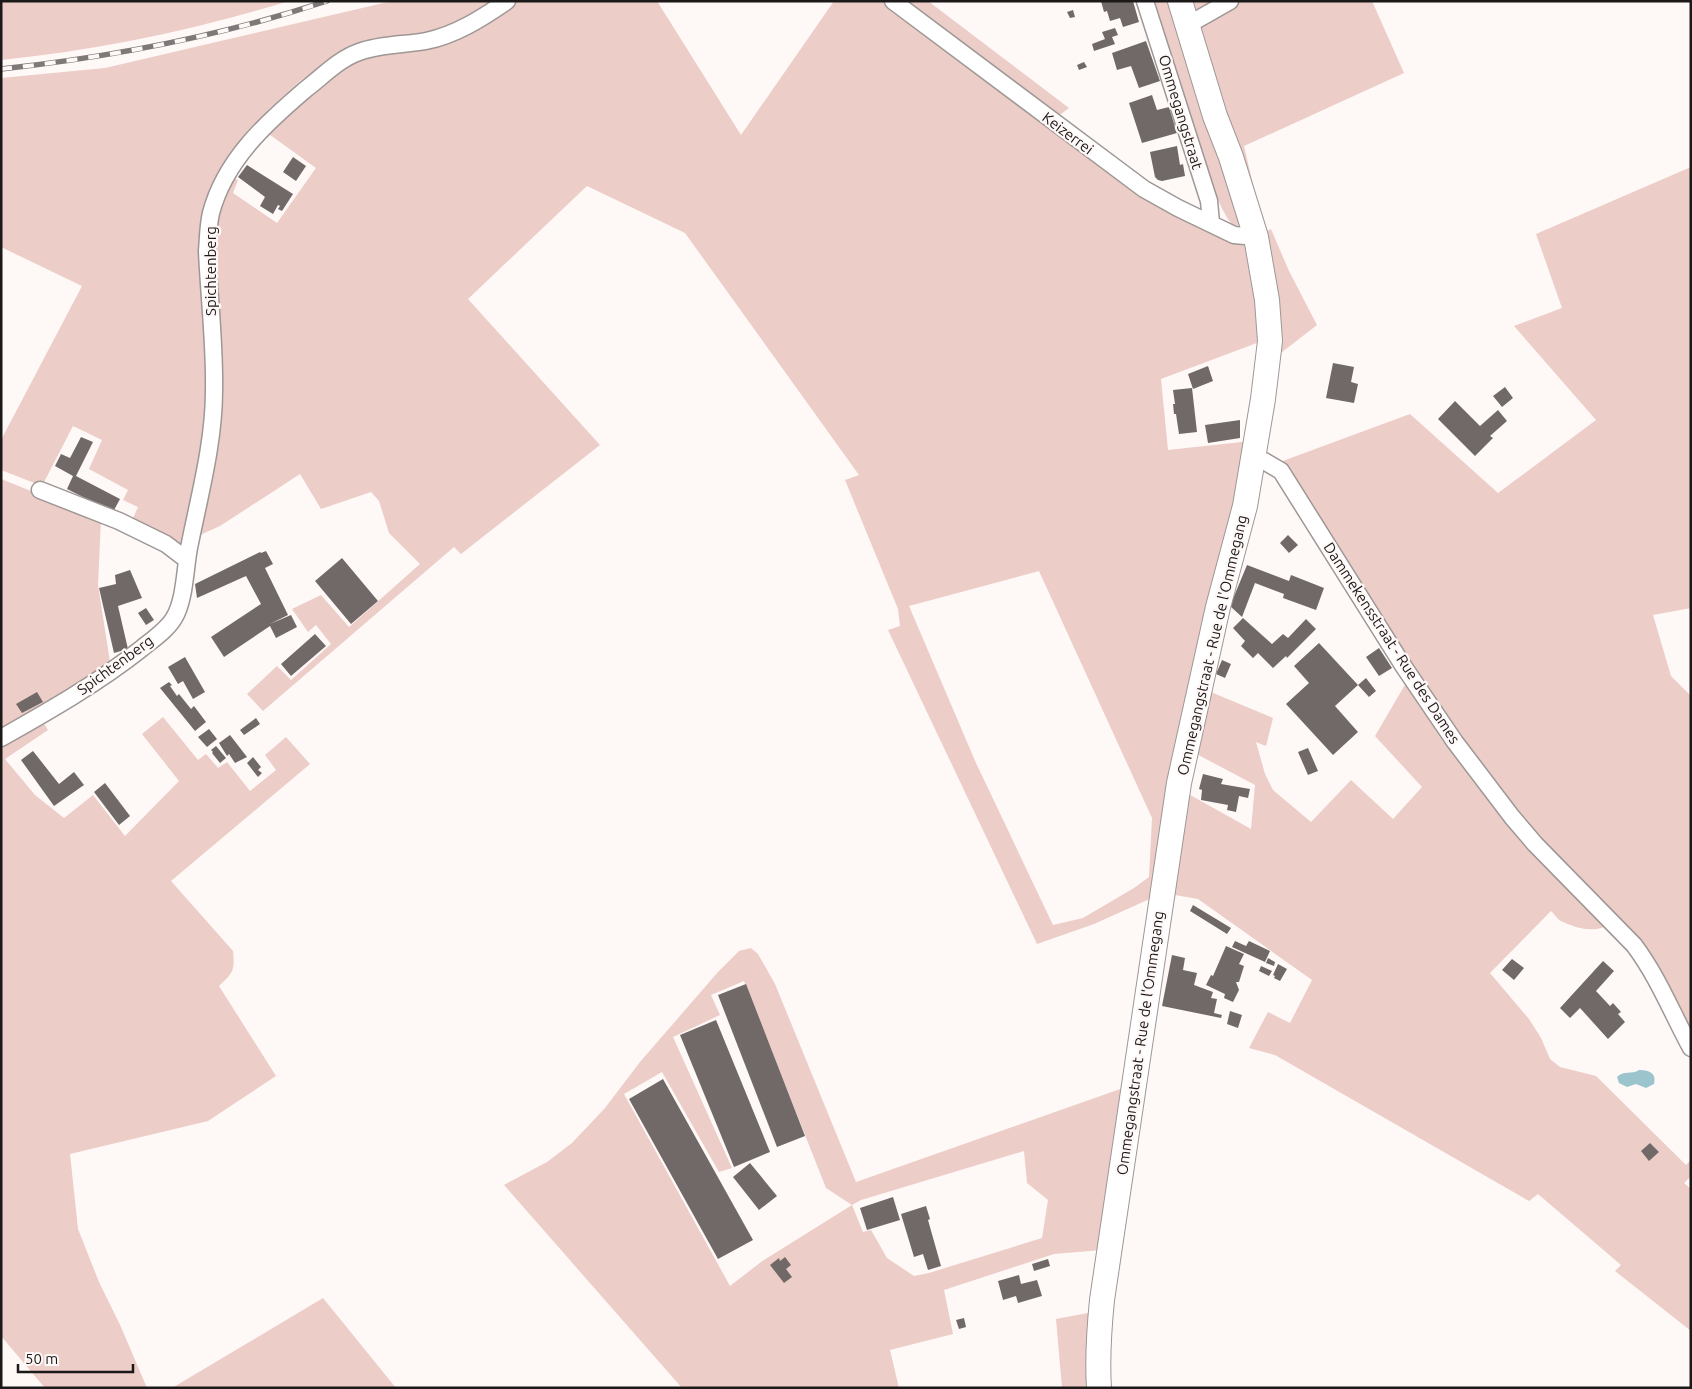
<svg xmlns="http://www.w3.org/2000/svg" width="1692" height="1389" viewBox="0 0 1692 1389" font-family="Ubuntu,sans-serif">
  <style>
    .green { fill: #edcdc7; fill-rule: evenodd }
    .water { fill: #9cc4cd }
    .building { fill: #706968 }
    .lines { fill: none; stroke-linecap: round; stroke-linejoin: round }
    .street-casing { stroke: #9e9796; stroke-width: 19 }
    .secondary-casing { stroke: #9e9796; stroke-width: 26 }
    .street { stroke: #fff; stroke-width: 16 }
    .secondary { stroke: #fff; stroke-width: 24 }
    .rail-casing { stroke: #7e7979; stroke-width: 5.5 }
    .rail { stroke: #fef8f7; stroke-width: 4; stroke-dasharray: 11; stroke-linecap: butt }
    .labels { text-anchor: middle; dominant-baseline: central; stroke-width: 4.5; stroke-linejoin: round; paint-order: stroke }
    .street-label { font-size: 15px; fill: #1c1919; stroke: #fef8f7 }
  </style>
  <rect width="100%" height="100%" fill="#fef8f7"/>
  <path class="green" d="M1,1H289C195,30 99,50 1,60Z
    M392,1H495L444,29L351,45L300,81L270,108L245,137L213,191L206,349V385L204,429L183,547L131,523L138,507L123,500L128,490L89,469L102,440L73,426L42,486L1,470V440L82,286L1,247V78L105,68Z
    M518,1H657L741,135L834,1H883L1088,154L1162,205L1246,247L1252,253L1262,341L1161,379L1168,450L1251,441L1154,897L1094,924L1037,944L888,630L900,626L898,609L845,480L859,475L685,233L587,186L468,299L600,445L461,554L454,547L263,711L247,694L277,666L291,680L331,644L316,625L308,632L292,609L321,595L349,627L420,564L389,533L379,501L371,492L321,509L300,474L220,526L198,536L216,434L213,241L216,217L232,177L238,180L233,193L277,223L316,168L266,132L347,63ZM1039,571L1152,818L1149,877L1134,888L1083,918L1053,925L976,763L909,606Z
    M899,1H928L1069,108L1056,118Z
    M1155,1H1171L1240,225L1233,226C1217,206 1211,179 1203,155C1186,104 1170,53 1155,1Z
    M1188,1H1372L1404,73L1244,146L1256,198L1267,231L1271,229L1289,271L1317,325L1277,356L1199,30L1202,24L1215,11L1209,3L1190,13Z
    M1691,167V608L1653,615L1671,676L1691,696V1034L1637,938L1618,917L1549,852L1521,819L1431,698L1280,462L1410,414L1498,493L1596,420L1514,326L1562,308L1536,234Z
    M1,479L101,519L98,585L110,662L40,708L1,732Z
    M1409,678L1606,921L1604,927C1591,932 1576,928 1563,922C1559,921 1555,915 1551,911L1490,973L1529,1019L1541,1038L1550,1059L1560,1067L1596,1076L1686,1165L1691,1160V1176L1684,1183L1691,1189V1331L1615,1271L1621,1265L1538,1194L1529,1201L1275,1055L1249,1048L1268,1012L1290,1023L1312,980L1198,899L1169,894L1183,791L1251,829L1255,785L1191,751L1206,690L1273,718L1266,746L1256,742L1265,774L1273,790L1311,822L1351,780L1393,819L1422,787L1375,736Z
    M163,717L198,760L206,754L218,768L227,762L250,791L276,770L265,755L286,737L310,764L171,881L233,951C235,971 233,973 219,986L276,1076L208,1121L70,1154L78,1229L99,1282L121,1327L147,1388H45L1,1336V744L42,720L48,730L5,759L35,795L64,818L93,795L125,836L179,781L142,734Z
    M751,948L758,954L775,984L856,1182L1126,1087L1102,1250L1054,1254L944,1290L953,1334L890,1350L899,1388H682L504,1185L547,1162L572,1143L605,1108L640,1062L718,972L739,951ZM744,981L826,1188L852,1205L761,1262L730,1286L624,1094L662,1072L719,1172L732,1168L673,1037L720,1015L711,995ZM1024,1151L1027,1183L1048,1200L1042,1238L929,1273L914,1276L887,1258L871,1230L863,1232L852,1205L861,1200Z
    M323,1298L396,1388H172Z
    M1093,1312L1087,1388H1062L1056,1319Z"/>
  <path class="water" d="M1639,1070C1649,1070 1657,1073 1654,1084L1646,1088L1636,1084L1627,1087L1619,1083L1617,1077C1623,1070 1632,1075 1639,1070Z"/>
  <path class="building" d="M1101,1H1133L1139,22L1123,27L1120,18L1110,21L1107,11L1104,12Z
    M1073,10L1075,17L1070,18L1067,12Z
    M1115,28L1118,35L1112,37L1115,44L1094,51L1092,44L1105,39L1102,32Z
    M1146,41L1160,81L1139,88L1131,66L1117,70L1112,53Z
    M1084,62L1087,67L1079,70L1077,65Z
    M1152,95L1157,110L1169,107L1177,133L1142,143L1129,103Z
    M1177,146L1180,165L1183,164L1185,176L1162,181L1158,180L1155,177L1150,152Z
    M293,157L306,166L296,181L283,172Z
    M247,165L293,194L282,211L278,209L280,206L278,205L273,214L260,206L265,197L238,177Z
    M1333,363L1354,367L1351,382L1358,384L1354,403L1326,398Z
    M1208,366L1213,381L1193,389L1188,374Z
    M1505,387L1513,398L1502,407L1493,396Z
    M1192,388L1197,432L1179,434L1176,414H1174L1173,404H1175L1173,390Z
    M1455,401L1480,426L1498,410L1507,421L1490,436L1493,438L1475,456L1438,419Z
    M1240,420V438L1208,443L1205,425Z
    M81,437L93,442L76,476L120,499L113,512L67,489L73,476L55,466L61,454L70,458Z
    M1288,535L1298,545L1289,553L1280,543Z
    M266,551L273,564L265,568L288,615L270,624L291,615L297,627L276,638L270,626L224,657L211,637L261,604L246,576L197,598L195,584L260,552L261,553Z
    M342,558L378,601L351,624L315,581Z
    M1247,565L1289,581L1291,575L1324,588L1316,610L1283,598L1284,594L1255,583L1242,617L1230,606Z
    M130,570L142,598L118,606L128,649L114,653L99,588L116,584L115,575Z
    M146,608L154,620L146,625L138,613Z
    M1243,618L1272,644L1283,634L1288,638L1306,619L1316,629L1287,658L1286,656L1273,668L1258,653L1253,658L1241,646L1245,641L1233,628Z
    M315,634L326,646L291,676L281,664Z
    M1319,643L1358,685L1335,706L1358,732L1333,755L1286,704L1309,683L1294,666Z
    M1379,648L1392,668L1379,676L1366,657Z
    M185,657L205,692L193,699L183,681L178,684L168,667Z
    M1222,660L1231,664L1225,678L1216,674Z
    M1366,678L1376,691L1369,697L1358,685Z
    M169,682L172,685L170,686L177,696L179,694L191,709L194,706L206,722L195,731L160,688Z
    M37,692L43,702L22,713L16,704Z
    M256,718L260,724L244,735L240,730Z
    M209,729L217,739L207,747L198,737Z
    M230,735L247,757L235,763L229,754L227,756L219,743Z
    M216,746L226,758L220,763L212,753L213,752L211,750Z
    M1308,748L1318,771L1308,775L1298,752Z
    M33,751L59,784L74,772L84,785L54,806L21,760Z
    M253,757L261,767L258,770L262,773L258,777L247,763Z
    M1203,774L1223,779L1221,784L1250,789L1248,798L1239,796L1236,812L1227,810L1228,805L1201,800L1202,790L1199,789Z
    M105,783L130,816L119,825L94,792Z
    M1193,905L1231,928L1227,934L1190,911Z
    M1235,941L1246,946L1249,941L1270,951L1265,962L1232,947Z
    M1226,946L1244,954L1239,964L1244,966L1239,982H1236L1239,990L1233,1002L1224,998L1225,994L1206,985L1211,975L1213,976Z
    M1172,955L1185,958L1183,970L1197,973L1194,985L1213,992L1211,998L1217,999L1214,1013L1222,1015L1221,1018L1162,1006Z
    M1268,958L1275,962L1274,966L1266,963Z
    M1512,959L1524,968L1514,980L1502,970Z
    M1603,961L1614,971L1596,991L1610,1006L1613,1003L1621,1012L1618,1014L1625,1022L1608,1039L1580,1008L1570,1018L1560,1008Z
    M1278,964L1287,969L1280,981L1274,978L1275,976L1273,975Z
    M1261,966L1272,971L1269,976L1259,971Z
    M746,984L805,1136L777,1147L718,995Z
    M1230,1011L1242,1015L1238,1028L1227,1024Z
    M716,1020L770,1152L734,1167L680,1035Z
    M663,1079L753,1240L718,1259L629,1099Z
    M1650,1143L1659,1152L1649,1161L1641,1151Z
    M750,1163L777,1196L759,1210L733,1177Z
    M893,1197L900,1220L867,1230L860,1208Z
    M926,1206L930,1219L928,1220L941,1266L928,1270L923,1254L914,1257L901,1214Z
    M785,1257L791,1265L786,1269L792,1277L784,1283L770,1265L779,1258L780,1261Z
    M1048,1259L1050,1266L1034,1271L1032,1264Z
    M1019,1275L1021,1284L1037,1280L1042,1296L1018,1303L1016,1296L1003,1300L998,1281Z
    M964,1318L966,1327L959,1329L956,1320Z"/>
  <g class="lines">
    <g class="street-casing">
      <path id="street" d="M893,1L1144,189L1178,208L1234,235L1256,237
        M1145,1L1209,201L1211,223
        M1186,26L1230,1
        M1253,459L1264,461L1281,471L1404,667L1455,742L1512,817L1535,844L1634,945C1658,977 1672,1013 1691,1048
        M40,490L119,521L166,544L187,560
        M1,738C49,711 98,683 141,649C152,640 167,630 174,618C185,600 185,568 189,548C199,497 214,443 214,391C215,344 209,297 207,251C208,239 208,226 211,213C225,160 266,123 306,89C323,76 339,59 359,52C380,44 404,45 426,41C456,35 482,18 507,1"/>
    </g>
    <g class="secondary-casing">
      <path id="secondary" d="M1099,1388C1097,1358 1099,1330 1102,1300L1179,783L1218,607L1245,506L1263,399L1270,341L1267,300L1256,237L1231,157L1215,116L1180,1"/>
    </g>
    <use href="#street" class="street"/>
    <use href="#secondary" class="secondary"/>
    <g class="rail-casing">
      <path id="rail" d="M1,69C112,57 221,36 327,1"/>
    </g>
    <use href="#rail" class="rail"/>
  </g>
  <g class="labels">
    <g class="street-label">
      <text transform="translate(1181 112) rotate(73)">Ommegangstraat</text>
      <text transform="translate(1068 133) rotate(37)">Keizerrei</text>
      <text transform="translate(210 271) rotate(-90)">Spichtenberg</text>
      <text transform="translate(1392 643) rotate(57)">Dammekensstraat - Rue des Dames</text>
      <text transform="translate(1212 645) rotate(-77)">Ommegangstraat - Rue de l'Ommegang</text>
      <text transform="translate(115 665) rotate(-36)">Spichtenberg</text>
      <text transform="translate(1140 1043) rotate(-82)">Ommegangstraat - Rue de l'Ommegang</text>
    </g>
  </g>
  <rect width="1692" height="1389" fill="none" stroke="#1c1919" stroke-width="5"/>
  <path d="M18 1364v8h115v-8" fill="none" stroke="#1c1919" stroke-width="2.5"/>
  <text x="25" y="1364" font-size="15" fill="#1c1919" stroke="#fef8f7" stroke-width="4" paint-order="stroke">50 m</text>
</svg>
